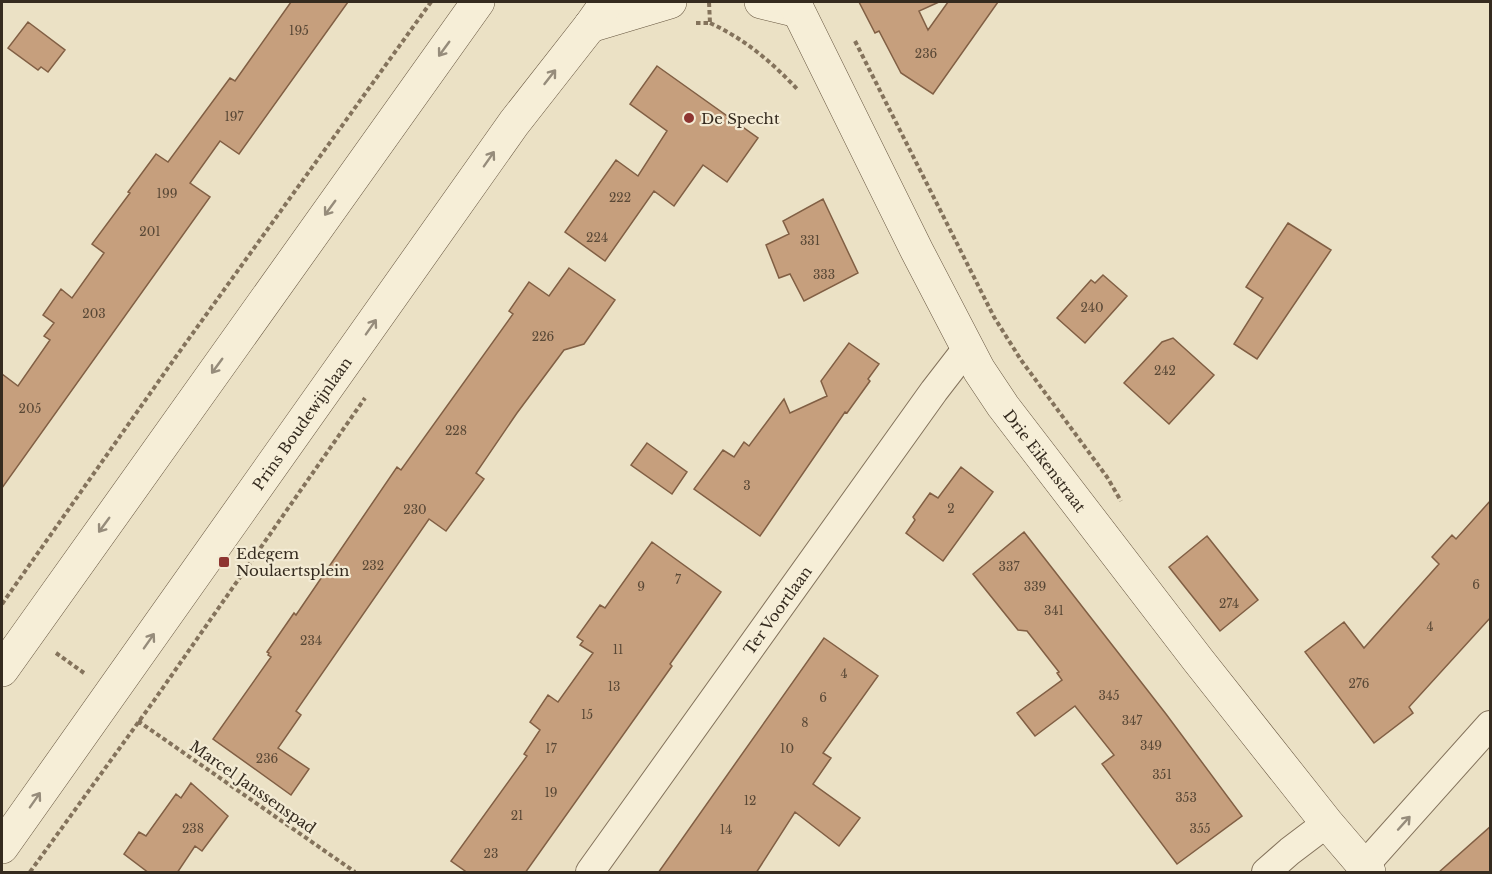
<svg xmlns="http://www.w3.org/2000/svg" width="1492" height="874" viewBox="0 0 1492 874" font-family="'Libre Baskerville',serif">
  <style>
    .building { fill: #c69f7d; stroke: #815f44; stroke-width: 1.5 }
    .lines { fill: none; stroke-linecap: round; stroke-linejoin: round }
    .street-casing { stroke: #84735c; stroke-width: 30 }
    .secondary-casing { stroke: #66553f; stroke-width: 34 }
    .path { stroke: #84735c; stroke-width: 4; stroke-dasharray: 4.5 3; stroke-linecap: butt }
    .street { stroke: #f6eed7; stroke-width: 28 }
    .secondary { stroke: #f6eed7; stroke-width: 33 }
    .oneway { stroke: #968c7b }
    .poi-dot { fill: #8e3531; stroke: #f3ebd4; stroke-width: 2 }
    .labels { text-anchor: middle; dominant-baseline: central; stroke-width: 4.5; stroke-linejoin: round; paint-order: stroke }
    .number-label { font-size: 12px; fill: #594836 }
    .poi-label { font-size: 15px; fill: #352b1f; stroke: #f3ebd4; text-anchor: start }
    .street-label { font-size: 15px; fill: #352b1f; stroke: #f3ebd4 }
  </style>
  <rect width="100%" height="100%" fill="#ebe1c5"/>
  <path class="building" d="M291,2H348L239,154L220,141L190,183L210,197L2,488V374L18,386L50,340L44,336L54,323L43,315L61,289L72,298L104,253L92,244L130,193L128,192L156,154L168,162L230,78L235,81Z
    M859,2H939L919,11L928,30L948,2H998L933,94L901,73L879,31L875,33Z
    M28,22L65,50L48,72L41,67L38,70L8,48Z
    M657,66L758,138L727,182L703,165L674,206L654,191L605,261L565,232L616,160L638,176L667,131L630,104Z
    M823,199L858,273L804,301L790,274L779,278L766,245L789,234L783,221Z
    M1288,223L1331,250L1257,359L1234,344L1263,298L1246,287Z
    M569,268L615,300L584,344L564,350L517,413L476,473L484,479L446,531L429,519L296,711L301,715L278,748L309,769L291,795L213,739L271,657L268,655L269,653L267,652L294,613L296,615L397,467L401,470L513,314L509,311L529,282L549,296Z
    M1103,275L1127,296L1085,343L1057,318L1091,280L1095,283Z
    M1173,338L1214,375L1169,424L1124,383L1162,342Z
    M849,343L879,364L868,379L870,381L847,413L845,412L760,536L694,489L723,450L734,457L744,442L749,446L784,399L790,413L827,396L821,381Z
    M647,443L687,472L672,494L631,465Z
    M961,467L993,492L943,561L906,533L915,520L913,517L930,493L938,498Z
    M1491,500V617L1409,707L1413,713L1374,743L1305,652L1344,622L1364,648L1439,564L1432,557L1452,535L1456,539Z
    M1024,532L1166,714L1242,816L1177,864L1102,764L1114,755L1075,706L1035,736L1017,713L1062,680L1057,673L1059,672L1027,631L1018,630L973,574Z
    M1207,536L1258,600L1220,631L1169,567Z
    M652,542L721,592L670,664L672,666L525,873H468L451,861L527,756L524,754L540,730L530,722L548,695L558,702L593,653L580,645L583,641L577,637L600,605L605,608Z
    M824,638L878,676L823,753L831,758L813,784L860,818L839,846L795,812L756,873H658Z
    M191,783L228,816L202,851L195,846L177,873H149L124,854L139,832L146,836L176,794L181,798Z
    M1491,826V873H1438Z"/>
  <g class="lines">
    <g class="street-casing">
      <g id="street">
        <path d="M1364,866L1490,725"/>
        <path id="s1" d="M590,872L934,391L968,347"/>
        <path d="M1266,872L1290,851L1327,823"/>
      </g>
    </g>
    <g class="secondary-casing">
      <g id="secondary">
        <path d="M761,2L798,11"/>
        <path id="s2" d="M794,2L917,251L979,370L1003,406L1198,660L1327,823L1369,872"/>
        <path d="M590,26L670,2"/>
        <path d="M2,670L478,2"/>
        <path id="s3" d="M2,847L514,123L590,26L607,2"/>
      </g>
    </g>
    <path class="path" d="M696,23H710L709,2
      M710,23C743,38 772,62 797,89
      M855,41L994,317L1021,360L1107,477L1121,501
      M2,604L175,358L431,2
      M56,653L84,673
      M138,721L355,872
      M30,872L153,702L365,398"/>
    <use href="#street" class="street"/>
    <use href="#secondary" class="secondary"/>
  </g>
  <defs><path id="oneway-shaft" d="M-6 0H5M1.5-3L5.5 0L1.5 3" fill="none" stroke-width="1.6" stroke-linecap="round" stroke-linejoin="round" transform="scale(1.5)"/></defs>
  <g class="oneway">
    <use href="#oneway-shaft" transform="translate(444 49) rotate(126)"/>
    <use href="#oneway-shaft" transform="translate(550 77) rotate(-52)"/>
    <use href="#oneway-shaft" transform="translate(489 159) rotate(-55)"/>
    <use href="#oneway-shaft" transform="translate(330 208) rotate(126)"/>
    <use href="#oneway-shaft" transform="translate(371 327) rotate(-55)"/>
    <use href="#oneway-shaft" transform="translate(217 366) rotate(126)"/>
    <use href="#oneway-shaft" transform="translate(104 525) rotate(126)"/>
    <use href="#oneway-shaft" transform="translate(149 641) rotate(-55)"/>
    <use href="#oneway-shaft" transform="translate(35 800) rotate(-55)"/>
    <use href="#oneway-shaft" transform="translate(1404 823) rotate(-48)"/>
  </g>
  <g class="poi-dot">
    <circle cx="689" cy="118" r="6"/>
    <rect x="218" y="556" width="12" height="12" rx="3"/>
  </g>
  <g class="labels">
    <g class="number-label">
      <text x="299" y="30">195</text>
      <text x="926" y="53">236</text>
      <text x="234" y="116">197</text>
      <text x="167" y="193">199</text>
      <text x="620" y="197">222</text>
      <text x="150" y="231">201</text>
      <text x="597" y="237">224</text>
      <text x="810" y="240">331</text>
      <text x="824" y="274">333</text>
      <text x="1092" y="307">240</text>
      <text x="94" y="313">203</text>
      <text x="543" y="336">226</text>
      <text x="1165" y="370">242</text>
      <text x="30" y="408">205</text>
      <text x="456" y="430">228</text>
      <text x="747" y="485">3</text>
      <text x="951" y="508">2</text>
      <text x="415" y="509">230</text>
      <text x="373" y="565">232</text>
      <text x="1009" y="566">337</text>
      <text x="678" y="579">7</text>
      <text x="1476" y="584">6</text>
      <text x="641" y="586">9</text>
      <text x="1035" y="586">339</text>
      <text x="1229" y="603">274</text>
      <text x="1054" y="610">341</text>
      <text x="1430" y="626">4</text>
      <text x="311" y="640">234</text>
      <text x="618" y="649">11</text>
      <text x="844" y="673">4</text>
      <text x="1359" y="683">276</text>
      <text x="614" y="686">13</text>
      <text x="1109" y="695">345</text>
      <text x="823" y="697">6</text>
      <text x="587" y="714">15</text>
      <text x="1132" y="720">347</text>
      <text x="805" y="722">8</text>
      <text x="1151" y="745">349</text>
      <text x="551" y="748">17</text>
      <text x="787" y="748">10</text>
      <text x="267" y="758">236</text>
      <text x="1162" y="774">351</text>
      <text x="551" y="792">19</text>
      <text x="1186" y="797">353</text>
      <text x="750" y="800">12</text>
      <text x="517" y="815">21</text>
      <text x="193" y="828">238</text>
      <text x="1200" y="828">355</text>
      <text x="726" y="829">14</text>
      <text x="491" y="853">23</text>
    </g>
    <g class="poi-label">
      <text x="701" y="118">De Specht</text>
      <text x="236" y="553">Edegem<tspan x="236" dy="17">Noulaertsplein</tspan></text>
    </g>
    <g class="street-label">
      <text stroke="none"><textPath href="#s3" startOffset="519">Prins Boudewijnlaan</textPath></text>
      <text stroke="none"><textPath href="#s2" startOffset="524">Drie Eikenstraat</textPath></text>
      <text stroke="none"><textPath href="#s1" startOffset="322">Ter Voortlaan</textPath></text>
      <text transform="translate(253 787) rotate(35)">Marcel Janssenspad</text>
    </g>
  </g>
  <rect width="1492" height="874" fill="none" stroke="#352b1f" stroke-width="6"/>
</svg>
